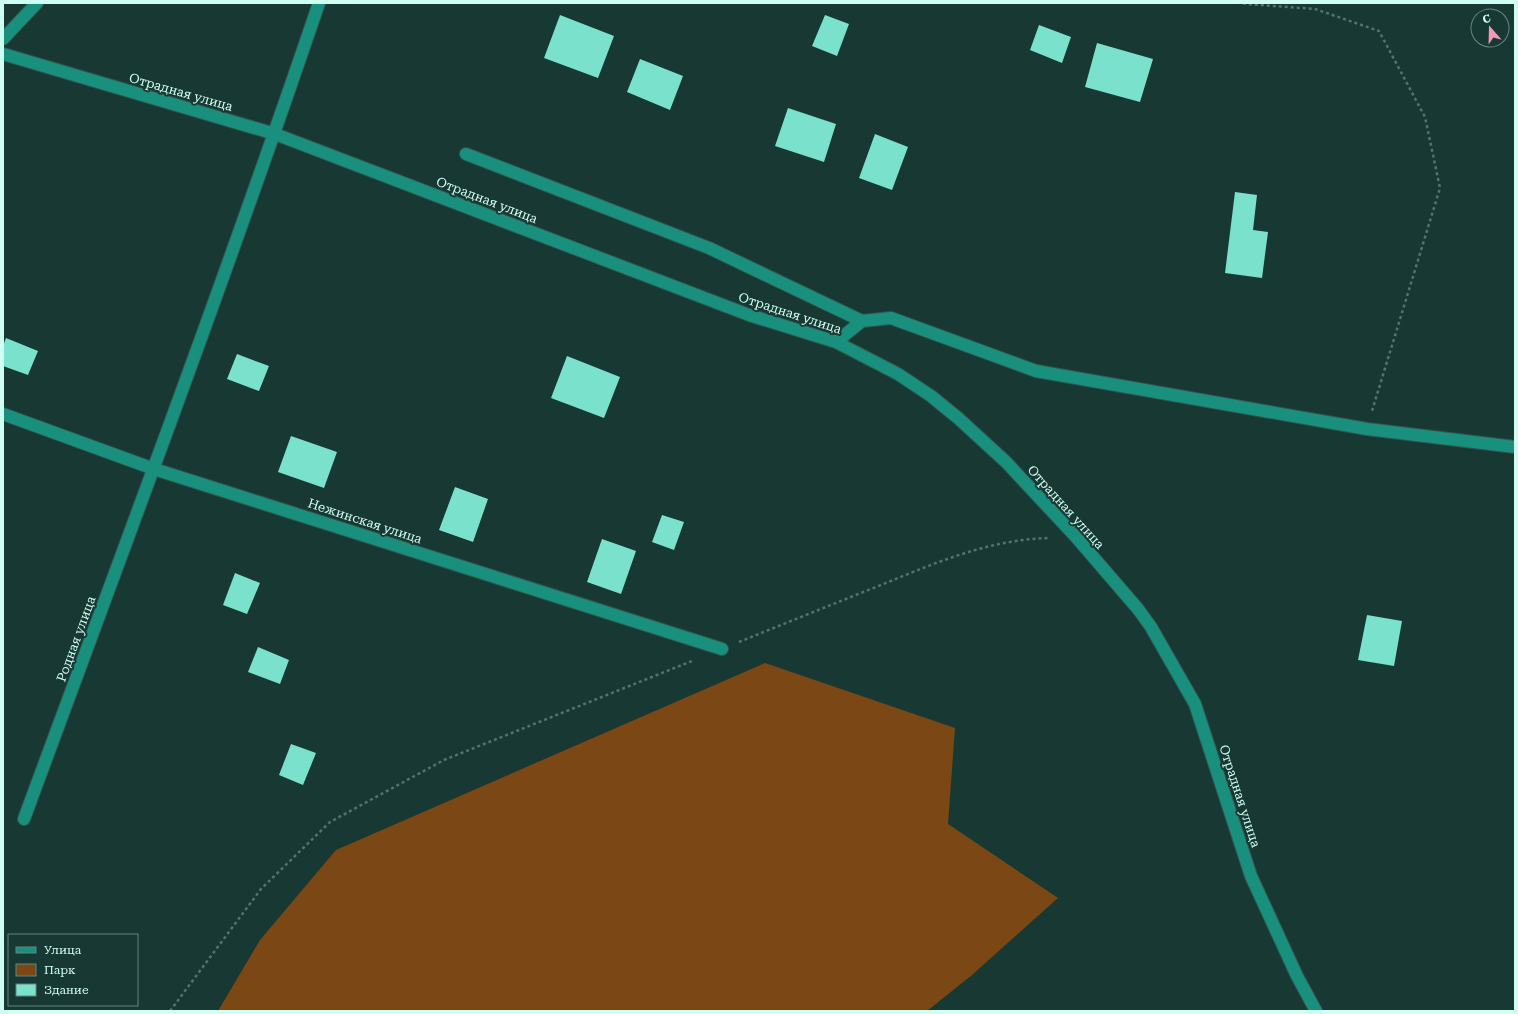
<svg xmlns="http://www.w3.org/2000/svg" width="1518" height="1014" viewBox="0 0 1518 1014" font-family="'Roboto Serif',serif">
  <style>
    .green { fill: #7b4714 }
    .building { fill: #7ae1cd }
    .lines { fill: none; stroke-linecap: round; stroke-linejoin: round }
    .minor-casing { stroke: #32554f; stroke-width: 14 }
    .path { stroke: #4f756d; stroke-width: 2.5; stroke-dasharray: 3 3; stroke-linecap: butt }
    .minor { stroke: #19907e; stroke-width: 12 }
    .labels { text-anchor: middle; dominant-baseline: central; stroke-width: 4; stroke-linejoin: round; paint-order: stroke }
    .street-label { font-size: 13px; fill: #cffef3; stroke: #183933 }
  </style>
  <rect width="100%" height="100%" fill="#183933"/>
  <path class="green" d="M765,663L955,728L948,824L1058,898L972,975L927,1011H218L260,940L336,850Z"/>
  <path class="building" d="M560,15L614,36L598,78L544,58Z
    M825,15L849,24L837,56L812,46Z
    M1039,25L1071,37L1062,63L1030,50Z
    M1097,43L1153,59L1140,102L1085,87Z
    M640,59L683,76L670,110L627,92Z
    M788,108L836,124L824,162L775,146Z
    M875,134L908,147L892,190L859,178Z
    M1235,192L1257,195L1253,230L1268,232L1262,278L1225,273Z
    M6,338L38,351L28,375L3,366V346Z
    M237,354L269,366L259,391L227,379Z
    M567,356L620,377L604,418L551,398Z
    M291,436L337,452L324,488L278,472Z
    M455,487L488,499L473,542L439,530Z
    M662,515L684,522L674,550L652,542Z
    M602,539L636,551L621,594L587,582Z
    M235,573L260,583L247,614L223,605Z
    M1367,615L1402,621L1394,666L1358,660Z
    M258,647L289,660L280,684L248,672Z
    M291,744L316,753L303,785L279,775Z"/>
  <g class="lines">
    <g class="minor-casing">
      <path id="minor" d="M3,39L37,3
        M3,54L275,134L749,315L836,342L898,374L931,396L958,418L1006,462L1076,537L1138,609L1151,627L1195,704L1251,876L1297,976L1316,1011
        M466,154L709,248L862,321
        M836,342L862,321L891,318L1036,371L1367,429L1515,447
        M3,414L154,469L722,649
        M24,819C124,548 226,277 319,3"/>
    </g>
    <path class="path" d="M1243,3L1246,4L1315,9L1379,31L1425,117L1440,188L1372,411
      M739,642C786,623 833,604 881,585C935,563 990,539 1050,538
      M170,1011L261,889L330,822L444,760L692,661"/>
    <use href="#minor" class="minor"/>
  </g>
  <g class="labels">
    <g class="street-label">
      <text transform="translate(181 92) rotate(16)">Отрадная улица</text>
      <text transform="translate(487 200) rotate(21)">Отрадная улица</text>
      <text transform="translate(790 313) rotate(18)">Отрадная улица</text>
      <text transform="translate(1066 507) rotate(48)">Отрадная улица</text>
      <text transform="translate(365 521) rotate(18)">Нежинская улица</text>
      <text transform="translate(76 639) rotate(-70)">Родная улица</text>
      <text transform="translate(1240 796) rotate(72)">Отрадная улица</text>
    </g>
  </g>
  <rect width="1518" height="1014" fill="none" stroke="#cffef3" stroke-width="8"/>
  <rect x="8" y="934" width="130" height="72" fill="#183933" stroke="#618880"/>
  <rect x="16" y="947" width="20" height="6" fill="#19907e" stroke="#618880"/>
  <text x="44" y="954" font-size="12" fill="#cffef3">Улица</text>
  <rect x="16" y="964" width="20" height="12" fill="#7b4714" stroke="#618880"/>
  <text x="44" y="974" font-size="12" fill="#cffef3">Парк</text>
  <rect x="16" y="984" width="20" height="12" fill="#7ae1cd" stroke="#618880"/>
  <text x="44" y="994" font-size="12" fill="#cffef3">Здание</text>
  <g transform="translate(1490 28) rotate(340)"><circle r="19" fill="#183933" stroke="#618880"/>
  <path d="M0-3L7 15L0 10L-7 15Z" fill="#f09ab5"/>
  <text y="-6" font-size="11" font-weight="bold" text-anchor="middle" fill="#cffef3">С</text>
  </g>
</svg>
